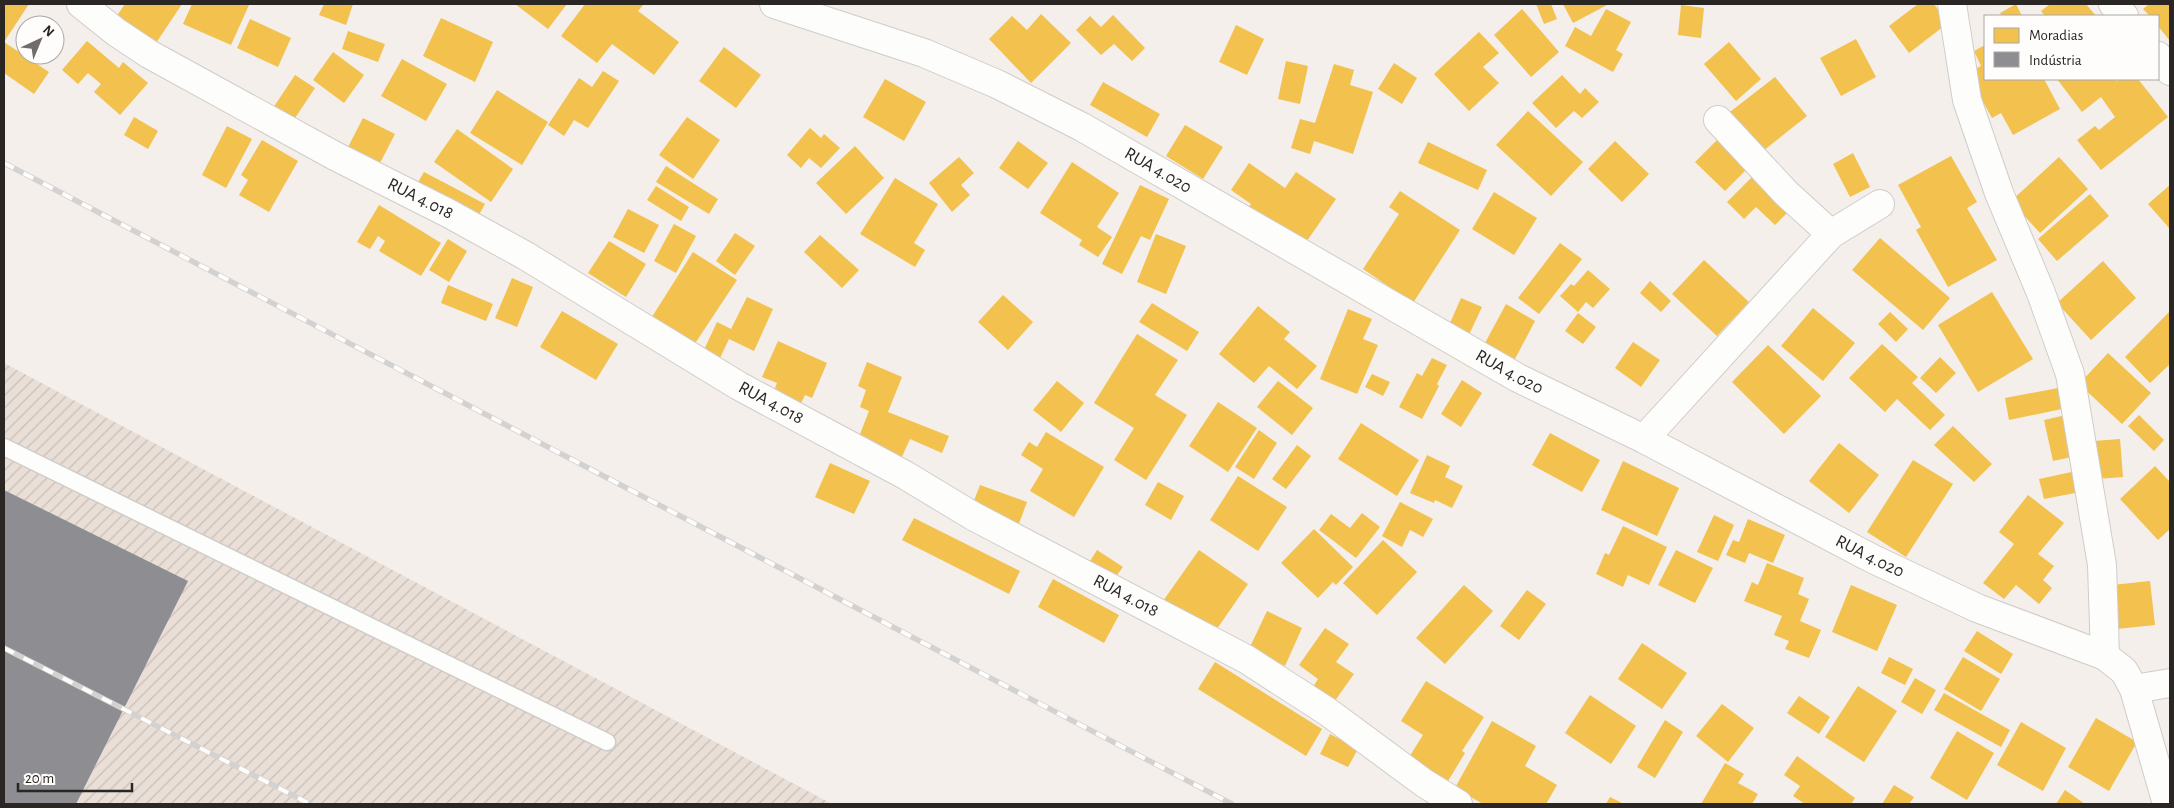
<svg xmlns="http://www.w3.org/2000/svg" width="2174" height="808" viewBox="0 0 2174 808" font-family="'Alegreya Sans',sans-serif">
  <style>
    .industrial { fill: url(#industrial-furrows) }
    .homes { fill: #f2c14e }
    .industry { fill: #8d8d92 }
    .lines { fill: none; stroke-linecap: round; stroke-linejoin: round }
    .lane-casing { stroke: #d0ccc9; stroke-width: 19 }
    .street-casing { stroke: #d0ccc9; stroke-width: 30 }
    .lane { stroke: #fdfdfc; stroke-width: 16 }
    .street { stroke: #fdfdfc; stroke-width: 28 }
    .rail-casing { stroke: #d4d2d1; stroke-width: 5.5 }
    .rail { stroke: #fffdfb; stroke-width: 4; stroke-dasharray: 11; stroke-linecap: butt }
    .labels { text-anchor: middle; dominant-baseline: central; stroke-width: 5; stroke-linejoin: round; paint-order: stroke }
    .street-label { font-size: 18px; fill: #2a2624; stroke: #fffdfb }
  </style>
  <defs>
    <pattern id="industrial-furrows" width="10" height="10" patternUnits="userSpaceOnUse" patternTransform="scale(1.25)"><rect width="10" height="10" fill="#e9dfd7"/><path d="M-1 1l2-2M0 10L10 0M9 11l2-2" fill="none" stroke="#c8bfb8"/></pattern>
  </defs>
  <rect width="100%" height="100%" fill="#f4efea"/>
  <path class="industrial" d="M4,363L832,804H4Z"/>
  <path class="homes" d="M4,4H29L4,42Z
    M125,4H182L152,49L112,23Z
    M192,4L249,5L231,45L183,24Z
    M324,4H353L346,25L319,15Z
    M515,4H567L548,29Z
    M585,4H644L638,11L679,42L654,75L612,44L597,63L561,36Z
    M1536,4H1551L1557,19L1544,24Z
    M1563,4H1609L1573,23Z
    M1918,4H1934L1948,23L1909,53L1889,26Z
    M2016,4L2022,16H2002L2000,13Z
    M2050,4H2086L2096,16H2045L2041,11Z
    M2149,4H2170V41L2158,26V16H2150L2143,9Z
    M1681,5L1704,8L1701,38L1678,35Z
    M1522,9L1559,52L1531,77L1494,35Z
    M1606,9L1631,22L1616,50L1623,54L1613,72L1565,46L1575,27L1591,36Z
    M1041,14L1071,43L1031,83L989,39L1012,16L1027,30Z
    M1113,15L1145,48L1132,61L1114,44L1101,55L1076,30L1090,16L1101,27Z
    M441,18L493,42L475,82L423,56Z
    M250,19L291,38L278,67L237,48Z
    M1236,25L1264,39L1247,75L1219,62Z
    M348,31L385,44L378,62L342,49Z
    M1479,32L1499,53L1483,67L1499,83L1469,111L1434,74Z
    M1856,39L1876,77L1841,96L1820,58Z
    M87,41L119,68L123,62L148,83L120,115L94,92L101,84L88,73L78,84L62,70Z
    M4,42L49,72L34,94L4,73Z
    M1729,42L1761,79L1736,101L1704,64Z
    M1985,45V79H2044L2060,109L2013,135L2001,113L1992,118L1967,73L1981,66L1974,51Z
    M724,47L761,75L736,108L699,81Z
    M333,52L364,75L344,103L313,80Z
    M402,59L447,84L426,121L381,96Z
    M1286,61L1308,66L1300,104L1278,99Z
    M1394,63L1417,78L1402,104L1378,89Z
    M1334,64L1354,70L1350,85L1373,92L1353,154L1314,141L1310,154L1291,148L1300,119L1315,123Z
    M603,71L619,81L588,128L574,120L564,136L548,125L579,78L592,87Z
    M295,75L315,88L291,124L271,111Z
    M1562,75L1580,94L1585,88L1599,102L1582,118L1574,111L1556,128L1532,103Z
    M1775,77L1807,116L1758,155L1726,115Z
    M885,79L926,102L904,141L863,117Z
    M2057,79H2115L2117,81L2120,79H2138L2168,117L2101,170L2077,140L2095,126L2099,130L2115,117L2101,97L2082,112Z
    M1103,82L1160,114L1147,137L1090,105Z
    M497,90L548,122L522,165L470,133Z
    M1528,111L1583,162L1551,196L1496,145Z
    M134,117L158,131L148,149L124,135Z
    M687,117L720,140L693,179L659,155Z
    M363,118L395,134L378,167L346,151Z
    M1185,125L1223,147L1203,179L1166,156Z
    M227,126L252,139L226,188L202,175Z
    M810,128L821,138L824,134L840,148L821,168L809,158L801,168L787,155Z
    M457,129L513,169L491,202L434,162Z
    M1720,137L1750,166L1725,191L1695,162Z
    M262,140L298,161L269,212L239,195L248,180L241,175Z
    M1018,141L1048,163L1028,189L999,168Z
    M1615,141L1649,174L1622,202L1588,169Z
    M1428,142L1487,170L1478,190L1418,163Z
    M855,146L884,178L846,214L816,183Z
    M1853,153L1870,187L1850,197L1833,164Z
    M1951,156L1977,202L1967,208L1997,260L1948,287L1916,230L1921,227L1898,185Z
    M959,157L974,173L961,185L970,195L952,212L929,183Z
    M2059,157L2088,189L2040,233L2011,201Z
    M1072,162L1119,193L1097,227L1112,237L1098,257L1079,245L1082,240L1040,213Z
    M1249,163L1285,188L1296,172L1336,199L1300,251L1247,209L1251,204L1231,190Z
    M666,166L718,199L709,214L656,182Z
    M424,172L485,204L475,222L414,189Z
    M1753,176L1791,209L1775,225L1756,207L1744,219L1727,202Z
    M895,178L938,204L914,243L925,250L915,267L860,234Z
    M1140,185L1169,199L1150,240L1141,236L1122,274L1102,264Z
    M2170,185V229L2148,204Z
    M656,186L689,207L681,221L647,200Z
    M1400,191L1460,230L1413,303L1363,269L1399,214L1389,207Z
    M1494,192L1537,218L1514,255L1472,229Z
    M2090,194L2109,216L2057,261L2038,239Z
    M379,205L441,243L421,276L379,251L385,241L378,236L370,249L357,242Z
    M628,209L659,225L644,253L613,237Z
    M674,224L696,236L676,273L654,261Z
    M735,233L755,246L735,275L716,261Z
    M1156,234L1186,246L1166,294L1137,282Z
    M820,235L859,270L842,288L804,252Z
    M1880,238L1950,298L1923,330L1852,270Z
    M448,239L467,251L449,282L429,270Z
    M609,241L646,264L626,297L588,273Z
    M1560,243L1582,259L1539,314L1518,298Z
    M693,252L737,280L692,348L650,320Z
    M1704,260L1749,302L1717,336L1672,294Z
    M2103,261L2136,298L2091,340L2057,303Z
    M1588,270L1610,289L1593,308L1586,302L1578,312L1560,296L1571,284L1574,286Z
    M512,278L533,287L517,327L495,318Z
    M1650,281L1671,301L1661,312L1640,293Z
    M448,285L493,304L486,321L441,303Z
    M1992,292L2033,359L1978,392L1938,325Z
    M1003,295L1033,322L1008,350L978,322Z
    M747,297L773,309L754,351L729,339L719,360L703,352L717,322L731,329Z
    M1461,298L1482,307L1467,339L1447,330Z
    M1152,303L1199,332L1187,351L1139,322Z
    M1506,304L1535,321L1515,359L1485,343Z
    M1258,306L1290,332L1284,339L1317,366L1297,389L1269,366L1254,383L1219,354Z
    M1813,308L1855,343L1823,381L1781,346Z
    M1348,309L1372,319L1363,339L1378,345L1357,394L1320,379Z
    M562,311L618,344L596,380L540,347Z
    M2170,311V367L2169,365L2150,383L2125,357Z
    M1890,312L1908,329L1896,342L1878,324Z
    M1578,313L1596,327L1583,344L1565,331Z
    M1137,334L1178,360L1155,395L1187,415L1146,480L1114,460L1134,428L1094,403Z
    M778,341L827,363L812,398L805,395L797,412L770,401L777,383L762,377Z
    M1633,342L1660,360L1641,387L1615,368Z
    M1882,344L1918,377L1912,383L1945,415L1930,430L1897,399L1885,412L1849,378Z
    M1768,345L1821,396L1784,434L1732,382Z
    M2108,353L2151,393L2122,424L2079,384Z
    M1940,357L1956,373L1936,393L1920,378Z
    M1432,358L1447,365L1437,384L1439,386L1422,419L1399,407L1417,373L1422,376Z
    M867,362L902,377L888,412L949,436L942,453L910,439L901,459L855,447L869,411L860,407L866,390L858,386Z
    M1372,374L1390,382L1383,396L1365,387Z
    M1462,380L1482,393L1461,427L1441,414Z
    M1057,381L1084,403L1061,432L1033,410Z
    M1278,381L1313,408L1292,435L1257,407Z
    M2058,388L2062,409L2009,420L2005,398Z
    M1218,402L1257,428L1228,472L1189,446Z
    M2066,415L2076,456L2053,461L2044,420Z
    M2139,415L2164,440L2154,451L2128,426Z
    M1361,423L1419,460L1397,496L1338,459Z
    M1953,426L1992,464L1974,482L1934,445Z
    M1259,430L1277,443L1254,479L1235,467Z
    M1046,432L1104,467L1074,517L1030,491L1043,469L1021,455L1029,442L1037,447Z
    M1550,433L1600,460L1582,492L1532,465Z
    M2120,439L2123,477L2097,479L2094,441Z
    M1839,443L1879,475L1849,513L1809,481Z
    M1297,445L1311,456L1286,489L1272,479Z
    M1427,455L1450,466L1445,477L1463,486L1452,508L1435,500L1434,503L1410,493Z
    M1913,460L1953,484L1906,557L1867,532Z
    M1623,461L1679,488L1657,536L1601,510Z
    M830,463L870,481L854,514L815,497Z
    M2155,466L2170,482V529L2158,540L2120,499Z
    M2076,471L2080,492L2044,499L2039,479Z
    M1238,476L1287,507L1258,551L1210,520Z
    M1158,482L1184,496L1171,520L1145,505Z
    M980,485L1027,502L1017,529L970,511Z
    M2028,495L2064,523L2038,554L2054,566L2043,580L2052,588L2039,604L2016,585L2004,599L1983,583L2014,544L1999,532Z
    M1400,502L1433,519L1423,537L1410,530L1402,547L1382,536Z
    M1362,513L1380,527L1356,558L1319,530L1331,514L1350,528Z
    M1714,515L1734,525L1718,561L1697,552Z
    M914,518L1020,571L1009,594L902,540Z
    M1748,519L1785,535L1773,563L1749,553L1745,563L1726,555L1733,540L1739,542Z
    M1623,526L1667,547L1649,585L1628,575L1623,587L1596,574L1605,553L1609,555Z
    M1314,529L1353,567L1336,585L1333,582L1318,598L1281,563Z
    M1383,540L1417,572L1377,615L1343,583Z
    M1097,550L1123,567L1112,582L1087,566Z
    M1199,550L1248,584L1212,636L1163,601Z
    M1676,550L1713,568L1695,603L1658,585Z
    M1767,563L1804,578L1798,594L1809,599L1800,621L1821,630L1809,658L1785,649L1789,641L1774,635L1782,616L1744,601L1752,582L1758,585Z
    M1053,579L1119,615L1104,643L1038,607Z
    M2150,581L2155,625L2117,629L2112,585Z
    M1464,585L1493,611L1445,664L1416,638Z
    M1851,585L1897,605L1877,651L1832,632Z
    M1527,590L1546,604L1519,640L1500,626Z
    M1267,611L1302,628L1285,666L1249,649Z
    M1325,628L1349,644L1336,662L1354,674L1334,702L1313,687L1318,679L1299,665Z
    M1977,631L2013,654L2001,674L1964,651Z
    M1642,643L1687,673L1662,709L1618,679Z
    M1889,657L1913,669L1905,685L1881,673Z
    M1963,657L2000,679L1981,711L1944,689Z
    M1215,662L1322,729L1306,756L1198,689Z
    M1915,678L1936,690L1922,714L1901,702Z
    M1426,681L1484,717L1462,751L1465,753L1445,786L1406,762L1423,735L1401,721Z
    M1858,686L1897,711L1864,762L1825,737Z
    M1944,693L2010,730L2001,747L1934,710Z
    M1590,695L1636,726L1611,764L1565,733Z
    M1799,696L1830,717L1819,734L1787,713Z
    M1722,704L1754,728L1728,762L1696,736Z
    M2096,718L2137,742L2109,791L2068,767Z
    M1665,720L1683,732L1655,778L1637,767Z
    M1492,721L1536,746L1525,766L1557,785L1546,804H1483L1455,788Z
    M2021,722L2066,748L2043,791L1997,765Z
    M1957,731L1994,753L1967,800L1930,778Z
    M1330,734L1358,749L1348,767L1320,754Z
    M1797,756L1855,798L1851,804H1805L1793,796L1800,786L1784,775Z
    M1725,763L1744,774L1738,783L1758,794L1752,804H1701Z
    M1894,785L1914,797L1909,804H1882Z
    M2065,790L2085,804H2056Z
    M1610,797L1624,804H1606Z"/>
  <path class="industry" d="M4,490L188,581L76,804H4Z"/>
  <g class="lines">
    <g class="lane-casing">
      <path id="lane" d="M4,447L607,742"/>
    </g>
    <g class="street-casing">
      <g id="street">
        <path id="s1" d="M81,4L116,32L149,54L335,156L448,213L526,256L739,386L905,475L973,516L1246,659L1328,712L1424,783L1458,804"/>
        <path id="s2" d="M774,4L924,53L997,84L1082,127L1518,378L1644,439L1873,559L1977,608L2105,656L2124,671L2134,689L2167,804"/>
        <path d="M1952,4L1967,100L1999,193L2041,293L2070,374L2102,565L2105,656"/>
        <path d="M2113,4L2124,16"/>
        <path d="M2158,56L2170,71"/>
        <path d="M1718,120L1786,193L1831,234"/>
        <path d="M1644,439L1831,234L1880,204"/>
        <path d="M2134,689L2170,683"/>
      </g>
    </g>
    <use href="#lane" class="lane"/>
    <use href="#street" class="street"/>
    <g class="rail-casing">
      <path id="rail" d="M4,163L1232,804
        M4,648L310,804"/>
    </g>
    <use href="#rail" class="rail"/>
  </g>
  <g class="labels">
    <g class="street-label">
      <text stroke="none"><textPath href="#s2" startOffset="420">RUA 4.020</textPath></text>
      <text stroke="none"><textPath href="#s1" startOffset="392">RUA 4.018</textPath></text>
      <text stroke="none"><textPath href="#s2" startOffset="825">RUA 4.020</textPath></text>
      <text stroke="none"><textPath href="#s1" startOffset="798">RUA 4.018</textPath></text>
      <text stroke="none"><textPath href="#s2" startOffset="1230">RUA 4.020</textPath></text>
      <text stroke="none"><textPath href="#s1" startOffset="1202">RUA 4.018</textPath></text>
    </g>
  </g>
  <rect width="2174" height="808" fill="none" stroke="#2a2624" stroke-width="10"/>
  <rect x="1984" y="15" width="175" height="65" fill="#fffdfb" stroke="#aaa7a5"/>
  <rect x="1994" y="28" width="25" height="15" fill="#f2c14e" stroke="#aaa7a5"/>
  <text x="2029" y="40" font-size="15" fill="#2a2624">Moradias</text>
  <rect x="1994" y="52" width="25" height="15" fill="#8d8d92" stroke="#aaa7a5"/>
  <text x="2029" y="65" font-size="15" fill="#2a2624">Indústria</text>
  <g transform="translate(40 40) rotate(44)"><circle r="24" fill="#fffdfb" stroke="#aaa7a5"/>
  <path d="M0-4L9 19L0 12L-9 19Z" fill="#716c69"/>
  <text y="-8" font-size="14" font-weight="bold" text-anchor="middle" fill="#2a2624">N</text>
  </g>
  <path d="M18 783v8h114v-8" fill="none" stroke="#2a2624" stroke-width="2.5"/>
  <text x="25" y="783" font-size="15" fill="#2a2624" stroke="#fffdfb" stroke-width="4" paint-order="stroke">20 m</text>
</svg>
